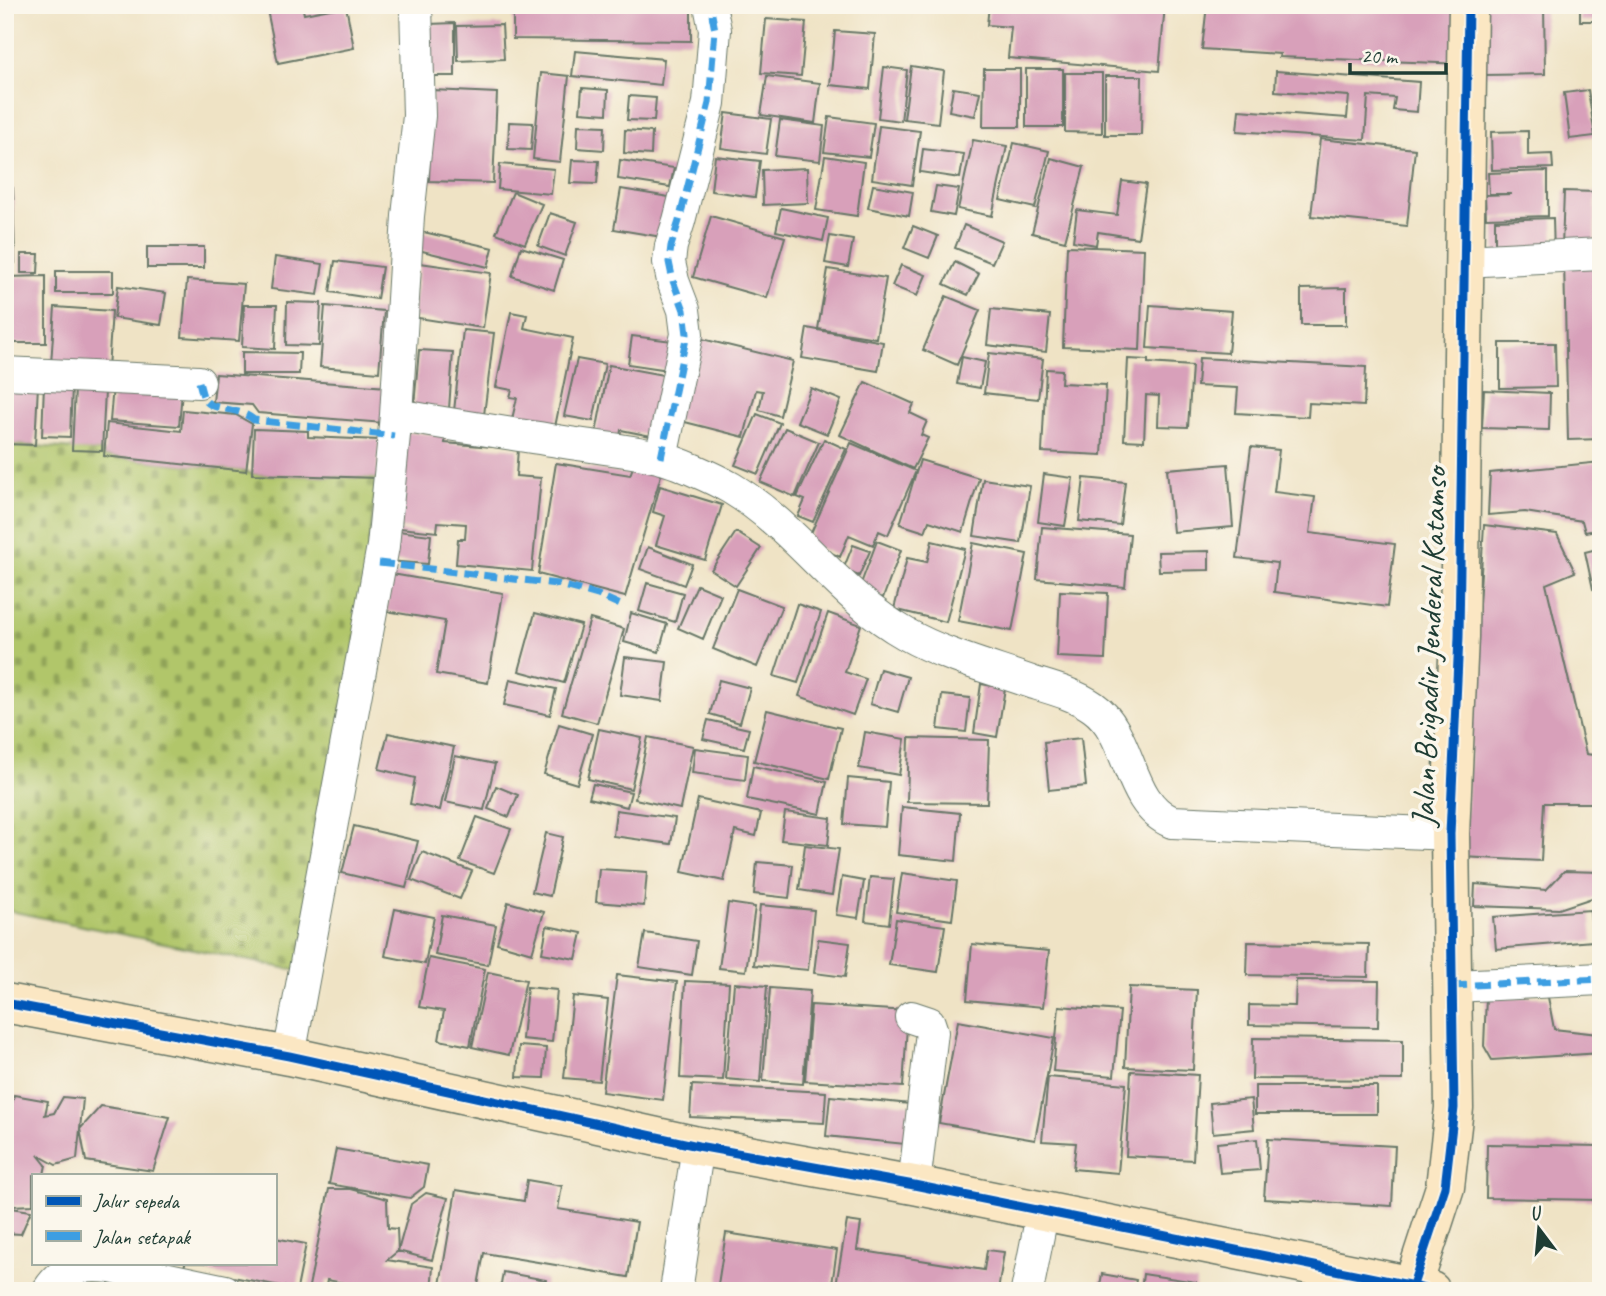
<svg xmlns="http://www.w3.org/2000/svg" width="1606" height="1296" viewBox="0 0 1606 1296" font-family="Caveat,sans-serif">
  <style>
    .cemetery { fill: url(#cemetery-stones); stroke: #68824f; stroke-width: 2 }
    .building { fill: #d8a0ba }
    .lines { fill: none; stroke-linecap: round; stroke-linejoin: round }
    .street-casing { stroke: #687767; stroke-width: 34 }
    .secondary-casing { stroke: #687767; stroke-width: 41 }
    .street { stroke: #fff; stroke-width: 32 }
    .secondary { stroke: #fbe7c3; stroke-width: 38 }
    .quiet { stroke: #3c9ee2; stroke-width: 7; stroke-dasharray: 14 7; stroke-linecap: butt }
    .cycleway-casing { stroke: #fbf7ec; stroke-width: 13 }
    .cycleway { stroke: #0057b8; stroke-width: 9 }
    .labels { text-anchor: middle; dominant-baseline: central; stroke-width: 7; stroke-linejoin: round; paint-order: stroke }
    .street-label { font-size: 33px; fill: #1f3d34; stroke: #fbf7ec }
  </style>
  <defs>
    <pattern id="cemetery-stones" width="16" height="16" patternUnits="userSpaceOnUse" patternTransform="scale(1.75)"><rect width="16" height="16" fill="#b1c66a"/><path d="M2 7V4a2 2 0 0 1 4 0v3zM10 15v-3a2 2 0 0 1 4 0v3z" fill="#8fa258"/></pattern>
  </defs>
  <rect width="100%" height="100%" fill="#fbf7ec"/>
  <filter id="ink" filterUnits="userSpaceOnUse"><feTurbulence type="fractalNoise" baseFrequency=".0143" numOctaves="2"/><feDisplacementMap in="SourceGraphic" scale="14" xChannelSelector="R" yChannelSelector="G"/><feConvolveMatrix kernelMatrix="1 2 1 2 8 2 1 2 1" color-interpolation-filters="sRGB"/></filter>
  <filter id="wash" filterUnits="userSpaceOnUse"><feTurbulence type="fractalNoise" baseFrequency=".00686" numOctaves="4" result="noise"/><feDisplacementMap in="SourceGraphic" scale="28" xChannelSelector="R" yChannelSelector="G"/><feGaussianBlur stdDeviation="1.57" result="paint"/><feColorMatrix in="noise" values="0 0 0 0 0 0 0 0 0 0 0 0 0 0 0 0 0 1.4 0 .05"/><feComposite in="paint" operator="in"/></filter>
  <g filter="url(#wash)">
    <rect width="100%" height="100%" fill="#efe3c5"/>
    <path class="cemetery" d="M5,444L102,451L104,456L246,471L252,474L377,478L318,975L5,910Z"/>
    <g id="blocks">
      <path class="building" d="M266,5H302L304,14L346,6L354,48L278,63Z
        M513,5L691,6V41L513,39Z
        M989,5H1165L1159,71L1008,58L1011,27L987,25Z
        M1207,5H1465V64L1279,57L1280,54L1202,49Z
        M1483,5H1544L1545,74L1484,75Z
        M1580,5H1601V21H1580Z
        M766,19L806,22L801,76L761,73Z
        M455,23V76H429V24Z
        M502,25L504,59L458,61L457,26Z
        M835,31L875,34L870,89L830,85Z
        M575,51L664,59L661,85L572,76Z
        M911,66L944,71L938,123L904,119Z
        M884,67L907,70L901,121L878,118Z
        M984,69H1020V127H983Z
        M1026,69H1063V127H1026Z
        M1276,71L1419,82L1417,112L1393,110L1395,98L1368,96L1365,140L1237,131L1239,110L1347,118L1349,96L1275,91Z
        M541,73L569,76L560,162L533,159Z
        M1065,73H1102V133L1065,132Z
        M767,76L820,83L815,123L761,115Z
        M1105,76H1142L1141,135H1105Z
        M582,88L608,90L607,114L580,112Z
        M953,88L980,92L975,116L949,111Z
        M432,90L497,93L493,183L429,181Z
        M1588,90L1595,136L1570,139L1564,93Z
        M629,96L656,98L654,121L627,120Z
        M726,113L771,119L766,154L721,148Z
        M829,117L874,123L869,157L824,152Z
        M780,120L824,126L820,161L775,156Z
        M509,122L533,123L531,150L508,149Z
        M578,125L605,126L604,150L577,148Z
        M879,126L920,131L912,185L872,179Z
        M625,130L652,132L651,155L624,153Z
        M1528,131V155L1552,154L1553,168L1492,170L1491,132Z
        M1320,139L1415,149L1407,226L1311,216Z
        M973,140L1007,146L992,216L958,209Z
        M1014,143L1049,151L1035,208L1000,200Z
        M923,149L964,154L960,178L920,172Z
        M715,156L760,161L755,197L711,191Z
        M825,156L864,162L857,216L816,210Z
        M1051,158L1084,167L1065,241L1032,233Z
        M572,160L599,161L597,184L570,183Z
        M620,160L674,168L670,187L618,179Z
        M500,164L554,169L551,194L498,189Z
        M807,168L808,203L763,205L762,170Z
        M1548,171V216L1486,218L1485,195L1512,194H1489L1488,173Z
        M1122,181L1146,184L1138,238L1098,232L1096,245L1073,241L1077,210L1117,215Z
        M873,185L913,192L909,216L868,208Z
        M936,186L959,189L954,216L931,212Z
        M5,188H13L15,263H5Z
        M621,189L675,198L668,238L614,229Z
        M1564,191L1596,192L1594,250L1562,248Z
        M513,192L542,204L525,244L496,233Z
        M781,208L828,218L823,241L776,231Z
        M550,213L577,222L565,256L538,246Z
        M711,216L785,237L767,298L693,277Z
        M1553,218L1554,255L1495,257V220Z
        M964,225L1002,241L992,263L955,248Z
        M913,226L938,236L929,258L904,248Z
        M419,231L493,248L488,267L414,249Z
        M830,236L853,240L848,267L825,263Z
        M1067,246L1144,249L1140,350L1063,347Z
        M147,247H204V268H147Z
        M521,247L563,260L554,290L512,276Z
        M21,254H39L38,273H21Z
        M275,257L323,264L318,295L271,289Z
        M1601,259V439L1568,440L1564,260Z
        M335,261L382,267L377,299L330,292Z
        M955,262L979,274L968,295L944,284Z
        M420,263L491,273L483,328L412,317Z
        M901,265L926,275L917,296L892,286Z
        M828,269L886,278L876,338L818,329Z
        M56,271H113V293H56Z
        M46,276V343H5V277Z
        M187,280L244,284L239,341L182,337Z
        M118,286L166,293L161,325L114,318Z
        M1346,288V325H1301V289Z
        M946,296L980,310L957,365L923,350Z
        M287,302L321,303L319,346L286,345Z
        M244,305H277L275,349L242,347Z
        M1150,305L1232,311L1228,353L1147,348Z
        M325,306L384,311L379,372L320,367Z
        M55,307L112,311L108,368L51,364Z
        M991,309L1050,315L1046,352L987,345Z
        M511,312L527,315L524,328L573,338L555,427L512,419L517,398L510,397L512,390L496,387Z
        M807,328L883,342L878,371L802,358Z
        M463,330L494,333L484,415L454,411Z
        M632,336L673,341L669,370L628,364Z
        M694,337L793,361L780,416L759,410L763,391L756,390L744,437L673,419Z
        M1500,343H1555L1556,387L1500,388Z
        M419,350L453,352L449,409L414,406Z
        M242,352L300,353L299,374H242Z
        M989,353L1043,359L1038,399L984,393Z
        M962,357L985,362L980,388L957,384Z
        M1199,358L1366,367L1364,406L1309,403L1308,417L1236,413L1238,388L1197,386Z
        M577,359L605,364L593,421L564,416Z
        M1128,359L1148,360V363L1192,366L1188,427L1158,426L1159,396L1146,395L1144,441L1124,440Z
        M609,365L663,375L651,436L621,430L620,437L596,433Z
        M1046,369L1062,370L1061,383L1106,385L1102,455L1042,452Z
        M216,374L387,387L384,423L258,413L252,405L213,402Z
        M865,382L914,404L910,413L927,421L921,435L928,438L913,469L840,435Z
        M9,383L38,385L35,445L5,444Z
        M44,384L72,385L70,437L42,436Z
        M113,386L182,391L179,426L110,421Z
        M811,388L841,400L827,434L797,422Z
        M75,389L105,391L102,451L72,450Z
        M1484,390L1550,393L1549,430L1482,428Z
        M183,410L236,415L252,424L246,471L104,456L107,423L181,431Z
        M757,414L780,423L758,474L735,465Z
        M785,428L819,442L795,497L760,482Z
        M254,429L308,431V437L379,440L377,478L252,474Z
        M399,432L446,435L445,443L518,449L516,476L541,478L532,571L456,564L458,539H465L466,524L438,522L437,532L391,527Z
        M824,439L846,449L813,522L798,516L805,500L797,497Z
        M851,443L916,471L888,535L879,531L873,545L849,535L840,557L807,542Z
        M1251,447L1279,450L1274,492L1315,497L1310,533L1395,544L1387,607L1274,592L1277,563L1237,558Z
        M920,460L979,478L963,532L929,521L925,532L900,524Z
        M635,462L664,465L625,597L538,574L556,463L630,475Z
        M1601,462V529L1585,532L1582,521L1525,512L1488,515L1490,473Z
        M1228,464L1233,527L1173,532L1167,469Z
        M1044,474L1073,478L1065,526L1038,522Z
        M1084,478L1125,482L1120,525L1079,521Z
        M983,479L1030,486L1021,543L974,536Z
        M660,486L722,505L705,560L656,545L665,516L653,512Z
        M1484,525L1557,534L1575,572L1546,584L1586,754L1601,756V803H1544L1541,861L1463,857Z
        M1042,527L1130,534L1125,587L1037,579Z
        M390,530L431,535L428,564L387,561Z
        M736,532L761,548L736,586L711,570Z
        M877,541L901,550L883,598L859,589Z
        M932,541L965,549L946,622L894,609L907,558L927,562Z
        M973,543L1027,554L1012,631L958,621Z
        M853,545L870,551L859,576L843,570Z
        M648,547L692,564L684,585L640,569Z
        M1601,548V587L1593,589L1585,552Z
        M1209,551V570L1159,571L1158,552Z
        M392,574L503,593L488,683L436,674L445,621L386,611Z
        M647,583L683,593L675,622L639,611Z
        M697,585L721,595L703,639L678,628Z
        M737,589L782,606L757,667L713,649Z
        M1060,591L1108,593L1105,659L1057,657Z
        M797,604L821,612L798,683L774,676Z
        M535,613L581,625L564,683L519,671Z
        M631,613L667,624L659,652L624,642Z
        M828,613L861,625L845,672L866,679L853,715L799,696Z
        M590,619L624,629L597,723L562,713Z
        M625,657L667,662L662,701L620,695Z
        M880,669L908,677L898,712L870,704Z
        M510,679L556,689L550,715L504,705Z
        M719,680L750,688L740,723L710,714Z
        M981,684L1005,688L997,737L974,733Z
        M942,695L970,698L966,732L938,729Z
        M767,710L841,728L829,779L754,761Z
        M708,720L749,729L744,748L703,739Z
        M559,724L592,734L577,784L544,774Z
        M599,729L642,738L631,789L588,779Z
        M865,732L905,739L899,775L859,768Z
        M388,733L454,747L440,810L410,804L415,778L379,769Z
        M648,737L693,746L680,809L635,799Z
        M909,738L989,740L987,803L907,802Z
        M1081,738L1086,786L1049,790L1044,742Z
        M695,748L748,755L745,780L692,773Z
        M455,756L495,764L484,810L445,802Z
        M753,766L827,782L820,814L747,799Z
        M848,778L889,782L885,827L844,824Z
        M593,784L631,792L627,807L589,798Z
        M496,786L518,795L509,817L488,809Z
        M698,799L761,813L756,836L735,831L724,881L682,872Z
        M902,807L960,813L956,861L898,855Z
        M616,810L675,818L671,844L613,836Z
        M785,812L831,818L828,845L781,840Z
        M477,817L511,829L494,873L460,861Z
        M354,826L418,841L406,888L342,873Z
        M546,833L563,837L550,896L532,892Z
        M805,845L839,849L832,895L799,890Z
        M422,852L472,871L460,899L411,880Z
        M757,862L793,865L789,898L754,894Z
        M599,869L647,872L644,906L596,902Z
        M1564,871L1601,872V895L1559,909L1474,906L1475,884L1546,890Z
        M902,873L957,881L952,920L896,912Z
        M842,877L864,881L858,918L836,915Z
        M870,877L894,879L889,924L865,921Z
        M508,902L544,912L532,953L497,943Z
        M728,903L755,907L746,971L719,968Z
        M760,905L814,910L808,970L754,965Z
        M395,909L434,917L425,964L385,956Z
        M1590,910L1593,941L1496,949L1493,917Z
        M442,915L496,925L488,965L435,955Z
        M896,919L945,926L938,972L889,965Z
        M547,926L582,933L576,959L542,953Z
        M645,933L697,941L692,975L639,967Z
        M818,939L850,943L845,977L814,973Z
        M1248,942L1369,944L1368,977L1247,975Z
        M972,944L1049,951L1043,1007L967,1000Z
        M429,958L485,969L470,1046L439,1040L444,1011L419,1007Z
        M488,972L526,980L509,1055L472,1047Z
        M617,975L677,982L663,1100L602,1092Z
        M1296,980L1379,981L1378,1027L1249,1025V1005L1295,1006Z
        M685,981L729,983L723,1080L680,1078Z
        M734,983L767,986L760,1082L726,1079Z
        M527,987L557,990L552,1042L522,1039Z
        M1129,987L1197,990L1193,1070L1125,1067Z
        M770,988L810,991L803,1084L763,1081Z
        M573,996L608,1000L599,1081L564,1078Z
        M1486,997H1548L1554,1029L1598,1034L1601,1053L1492,1060L1484,1046Z
        M811,1005L908,1011L903,1087L805,1081Z
        M1059,1006L1120,1011L1114,1076L1053,1071Z
        M958,1021L1054,1038L1035,1140L939,1123Z
        M1253,1038L1403,1040V1080L1252,1079Z
        M519,1046L546,1048L544,1078L517,1077Z
        M1131,1071L1198,1075L1193,1160L1126,1156Z
        M1048,1077L1126,1084L1118,1173L1073,1169L1076,1143L1042,1141Z
        M692,1085L826,1092L824,1123L690,1117Z
        M1255,1086H1377V1114H1255Z
        M14,1095L48,1101L45,1115L54,1113L63,1097L83,1099L77,1159L56,1165L38,1155L46,1165L44,1175H33V1205L10,1206L5,1203V1133Z
        M830,1096L910,1104L905,1144L826,1136Z
        M1251,1099L1254,1129L1213,1133L1210,1103Z
        M101,1106L170,1117L153,1171L86,1161L80,1129Z
        M1257,1139L1260,1170L1220,1173L1217,1143Z
        M1268,1139L1395,1146L1392,1206L1264,1199Z
        M1487,1144L1600,1146L1599,1200L1486,1198Z
        M336,1149L428,1165L424,1187L410,1198L329,1184Z
        M527,1180L562,1186L558,1209L637,1222L628,1277L484,1253L477,1291H439L456,1190L524,1201Z
        M329,1189H350L387,1199L388,1228L397,1229L398,1251L387,1260L433,1267L431,1291H386L327,1280L325,1291H308Z
        M426,1193L448,1198L432,1260L398,1251L411,1204Z
        M5,1207L31,1211L21,1234L5,1233Z
        M847,1221L861,1223L857,1250L984,1270L987,1250L1004,1252L998,1291H835Z
        M726,1233L837,1250L831,1291H717Z
        M275,1238L306,1244L297,1289L184,1268L185,1263H275Z
        M503,1272L546,1280L544,1291H500Z
        M1102,1274L1136,1280L1134,1291H1099Z
        M1143,1274L1196,1282L1195,1291H1141Z"/>
    </g>
  </g>
  <g filter="url(#ink)">
    <use href="#blocks" fill-opacity="0" stroke="#687767" stroke-width="2"/>
    <g class="lines">
      <g class="street-casing">
        <path id="street" d="M1463,261L1601,254
          M5,373L199,382
          M396,415C452,425 508,433 564,442C595,447 627,450 658,457C676,461 715,479 731,488C799,529 838,596 906,634C945,656 992,668 1034,683C1054,689 1076,695 1093,707C1132,734 1126,803 1172,822L1450,834
          M661,458L687,334L684,310L673,281L669,262L671,246L679,221L709,103L715,30L710,5
          M1453,986L1601,979
          M911,1017L929,1023L932,1032L914,1185
          M289,1056L383,546L396,415L408,216L419,116L416,5
          M48,1291C64,1266 84,1264 111,1267L225,1291
          M676,1291L698,1146
          M1027,1291L1043,1210"/>
      </g>
      <g class="secondary-casing">
        <path id="secondary" d="M5,1003L289,1056L698,1146L914,1185L1414,1286L1431,1291
          M1411,1291L1445,1187L1454,1108L1450,834L1459,637L1468,5"/>
      </g>
      <use href="#street" class="street"/>
      <use href="#secondary" class="secondary"/>
      <path class="quiet" d="M199,382C201,388 202,398 207,402C216,411 239,407 254,420L394,436
        M661,458L687,334L684,310L673,281L669,262L671,246L679,221L709,103L715,30L710,5
        M379,563L557,584L598,595L625,607
        M1453,986L1601,979"/>
      <g class="cycleway-casing">
        <path id="cycleway" d="M5,1003L289,1056L698,1146L914,1185L1414,1286L1431,1291
          M1411,1291L1445,1187L1454,1108L1450,834L1459,637L1468,5"/>
      </g>
      <use href="#cycleway" class="cycleway"/>
    </g>
  </g>
  <g class="labels">
    <g class="street-label">
      <text transform="translate(1429 647) rotate(-88)">Jalan Brigadir Jenderal Katamso</text>
    </g>
  </g>
  <rect width="1606" height="1296" fill="none" stroke="#fbf7ec" stroke-width="28"/>
  <rect x="32" y="1174" width="245" height="91" fill="#fbf7ec" stroke="#a3ada2" stroke-width="2"/>
  <rect x="46" y="1196" width="35" height="10" fill="#0057b8" stroke="#a3ada2" stroke-width="2"/>
  <text x="94" y="1208" font-size="21" fill="#1f3d34">Jalur sepeda</text>
  <rect x="46" y="1231" width="35" height="10" fill="#3c9ee2" stroke="#a3ada2" stroke-width="2"/>
  <text x="94" y="1244" font-size="21" fill="#1f3d34">Jalan setapak</text>
  <g transform="translate(1539 1229) rotate(344)" stroke="#fbf7ec" stroke-width="5" paint-order="stroke">
  <path d="M0-5L12 26L0 18L-12 26Z" fill="#1f3d34"/>
  <text y="-10" font-size="19" font-weight="bold" text-anchor="middle" fill="#1f3d34">U</text>
  </g>
  <path d="M1350 63v10h96v-10" fill="none" stroke="#1f3d34" stroke-width="3.5"/>
  <text x="1361" y="63" font-size="21" fill="#1f3d34" stroke="#fbf7ec" stroke-width="5" paint-order="stroke">20 m</text>
</svg>
